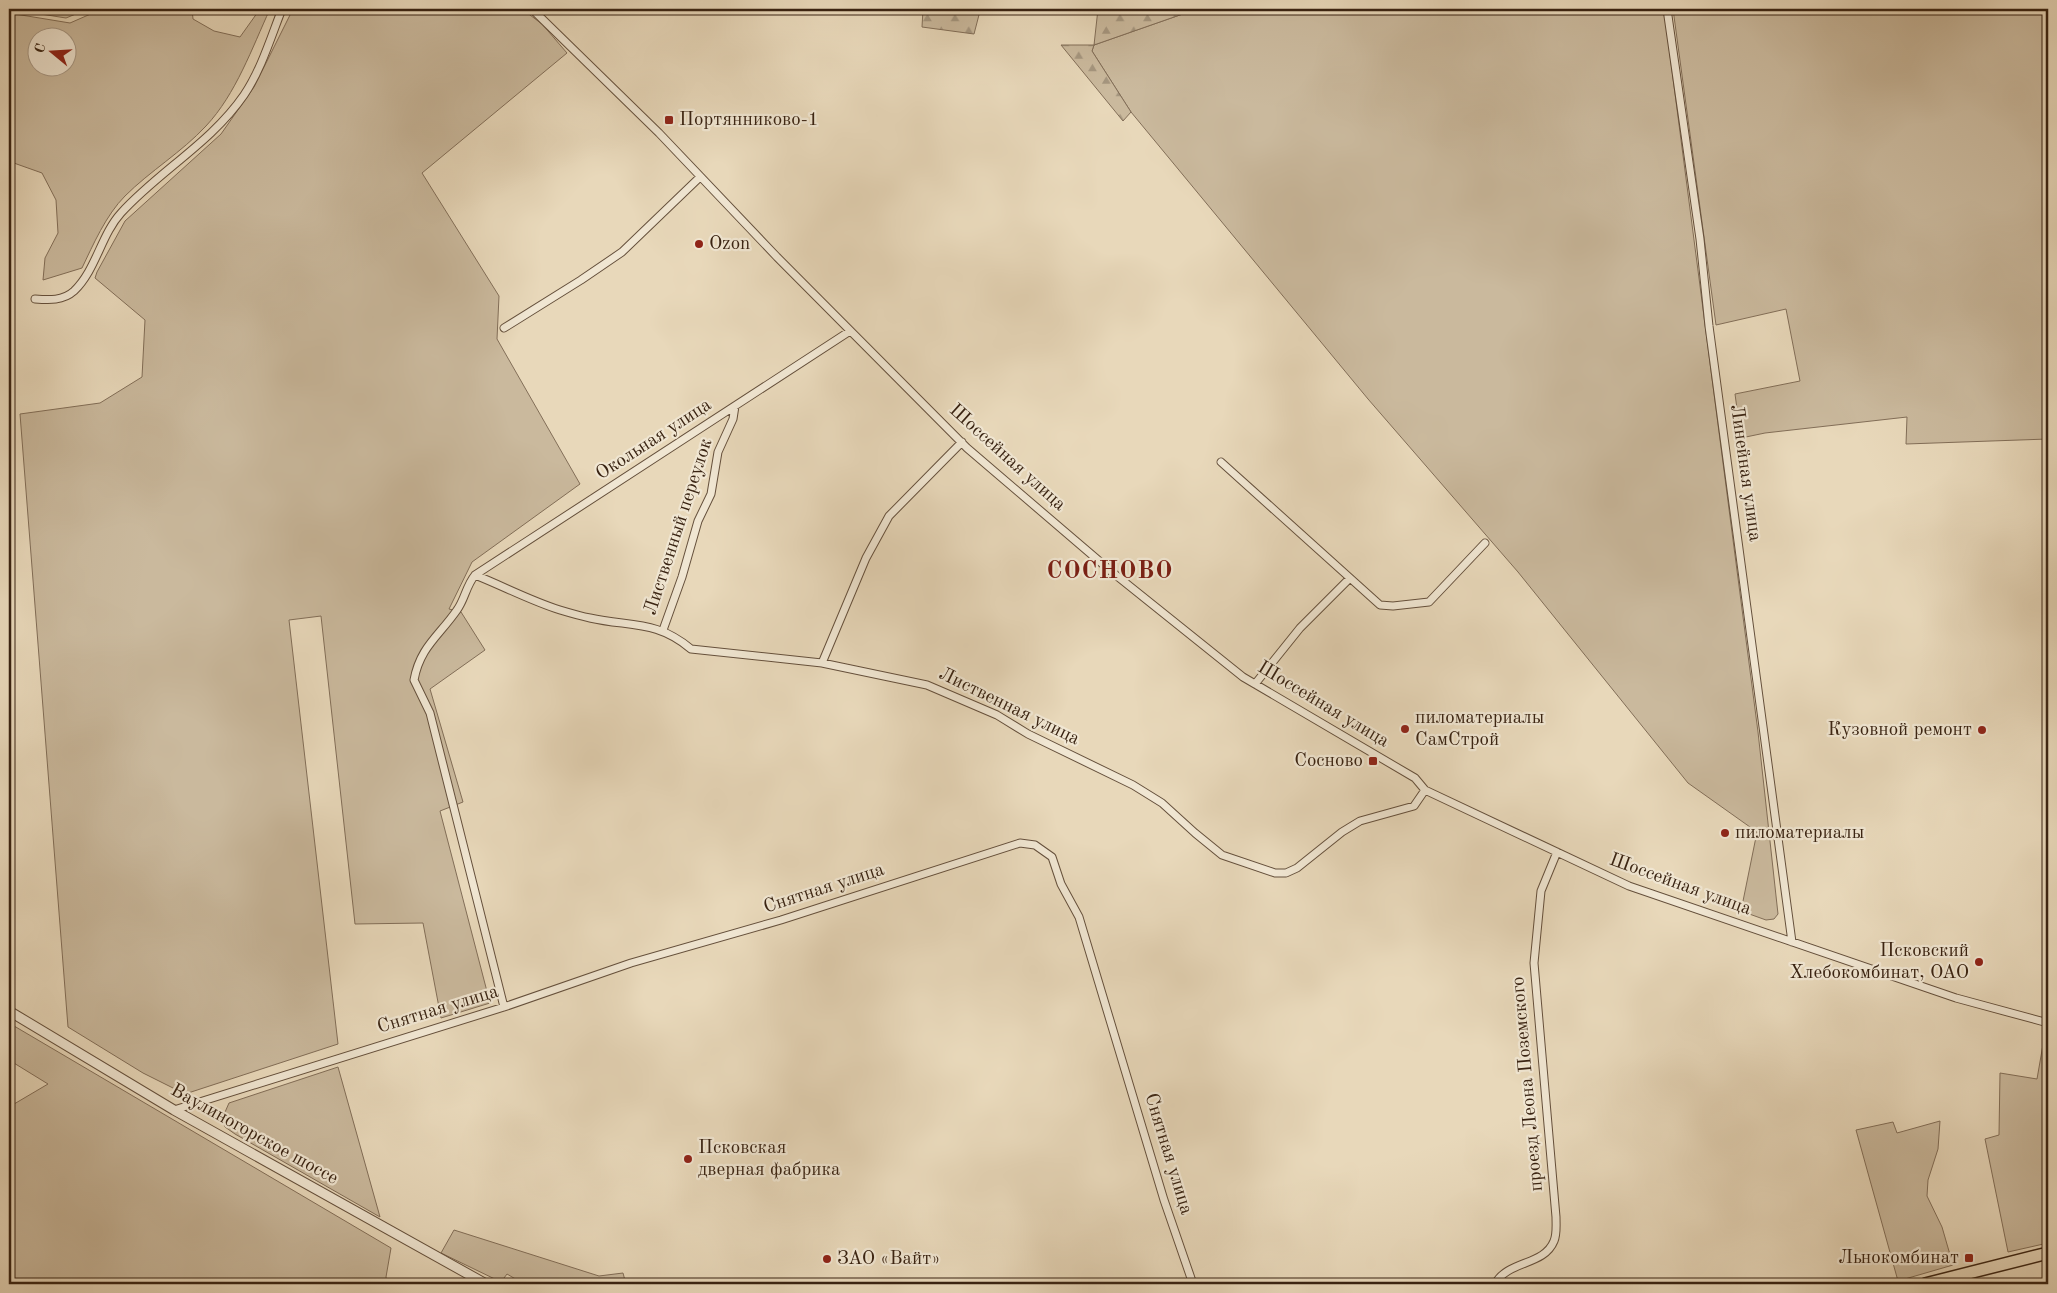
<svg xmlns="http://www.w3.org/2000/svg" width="2057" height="1293" viewBox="0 0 2057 1293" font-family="'Old Standard TT',serif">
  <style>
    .green { fill: #cab99d; stroke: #826e58; fill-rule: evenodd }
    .forest { fill: url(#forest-firs); stroke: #826e58 }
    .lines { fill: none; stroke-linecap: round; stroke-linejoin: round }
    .minor-casing { stroke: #65503c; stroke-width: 9 }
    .tertiary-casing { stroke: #65503c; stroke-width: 11 }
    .primary-casing { stroke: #392312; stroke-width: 14 }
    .minor { stroke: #f0e6d2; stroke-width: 7 }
    .tertiary { stroke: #f0e6d2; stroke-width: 9 }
    .primary { stroke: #e8d8ba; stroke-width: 11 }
    .poi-dot { fill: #8f2418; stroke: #f0e6d2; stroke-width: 2 }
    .labels { text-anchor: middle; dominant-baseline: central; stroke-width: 4.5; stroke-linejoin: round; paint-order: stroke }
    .poi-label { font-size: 19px; fill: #392312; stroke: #f0e6d2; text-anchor: start }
    .street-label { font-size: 19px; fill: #392312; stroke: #f0e6d2 }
    .district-label { font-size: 24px; font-weight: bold; letter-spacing: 1px; fill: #7a1f14; stroke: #f0e6d2 }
  </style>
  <defs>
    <pattern id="forest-firs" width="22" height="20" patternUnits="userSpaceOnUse" patternTransform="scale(1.25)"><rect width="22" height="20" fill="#cab99d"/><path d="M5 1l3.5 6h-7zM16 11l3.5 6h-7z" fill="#a5967f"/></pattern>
  </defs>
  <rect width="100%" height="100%" fill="#e8d8ba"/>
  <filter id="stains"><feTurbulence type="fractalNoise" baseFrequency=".004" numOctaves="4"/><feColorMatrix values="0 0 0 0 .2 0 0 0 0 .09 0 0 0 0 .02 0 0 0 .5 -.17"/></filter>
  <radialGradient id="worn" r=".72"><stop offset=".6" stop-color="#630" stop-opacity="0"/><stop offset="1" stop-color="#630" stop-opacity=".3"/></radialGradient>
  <path class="green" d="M9,9H88L66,18Z
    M102,9H192L193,19L214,31L240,37L260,9H270C252,48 236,94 206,126C182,152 150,171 125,196C106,215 93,245 82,268L43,280L45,258L58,233L56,200L42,173L11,162L9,145V13L70,23ZM38,38H68V68H38Z
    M293,9H522L542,24L567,53L422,173L499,296L497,339L580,484L472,562L449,609L461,612L485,650L430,689L463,802L440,811L490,1003L441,1018L423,923L355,924L321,616L289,620L338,1044L185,1094L143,1073L68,1027L20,414L100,403L142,377L145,320L95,278L97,272L125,221L221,134L254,87Z
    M1197,9H1664L1758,732L1778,914L1774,919L1766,920L1741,911L1757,832L1688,783L1518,572L1368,399L1131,112L1092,51L1094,45Z
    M1673,9H2048V439L1906,444L1907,417L1765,433L1741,438L1735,394L1800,381L1786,309L1716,325Z
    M9,1023L391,1248L386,1277L387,1284H9V1107L48,1084L9,1060Z
    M2045,1033L2048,1034V1243L2008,1252L1985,1139L1999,1135L2000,1073L2037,1079Z
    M338,1067L380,1217L235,1134L225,1127L222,1119L229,1103Z
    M1940,1121L1938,1149L1928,1180L1927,1196L1942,1227L1953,1265L1898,1281L1856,1130L1893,1122L1897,1133Z
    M454,1230L599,1276L623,1273L626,1284H524L507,1274L501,1282L441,1253Z"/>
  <path class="forest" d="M923,9H983L980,11L974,34L922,27Z
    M1098,9H1197L1094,45L1092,51L1131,112L1123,121L1061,45H1094Z"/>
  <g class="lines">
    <g class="minor-casing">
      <path id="minor" d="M532,9L659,133L777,257L967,448L1112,572L1243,677L1415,778L1425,790L1629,886L1956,998L2048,1023
        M1667,9L1700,239L1709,326L1792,942
        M35,299C49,300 63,301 74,291C96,270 101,235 121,213C159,171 211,143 244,95C261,70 271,37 282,9
        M504,328L581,280L622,252L700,177
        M1221,462L1350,578L1300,628L1255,684
        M475,575C503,586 531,601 560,610C570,613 580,616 590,618C630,627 657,620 691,649L822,663L927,685L997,715L1028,734L1133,785L1162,803L1195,833L1222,855L1275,873H1286L1297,868L1342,832L1360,821L1414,806L1425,790
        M1350,578L1380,605L1393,606L1429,602L1485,543
        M663,630L682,577L698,521L711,494L718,452L733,419L735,406
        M822,663L866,558L889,516L962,442
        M504,1007L430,713L414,680C420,647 439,636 457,610C465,599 466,586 475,575L850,331
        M174,1110L504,1007L631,963L781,920L1020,843L1035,845L1052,857L1061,884L1079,917L1164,1200L1193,1284
        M1495,1284C1508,1260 1544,1266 1554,1241C1557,1234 1556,1225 1556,1217L1534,963L1541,891L1557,852"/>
    </g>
    <g class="tertiary-casing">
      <path id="tertiary" d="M9,1011L174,1110L486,1284"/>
    </g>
    <g class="primary-casing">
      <path id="primary" d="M1925,1284L2048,1253"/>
    </g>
    <use href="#minor" class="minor"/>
    <use href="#tertiary" class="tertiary"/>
    <use href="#primary" class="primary"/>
  </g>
  <g class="poi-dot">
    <rect x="664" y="115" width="10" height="10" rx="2.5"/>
    <circle cx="699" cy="244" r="5"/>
    <circle cx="1405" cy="729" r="5"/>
    <circle cx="1982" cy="730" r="5"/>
    <rect x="1368" y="756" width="10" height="10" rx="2.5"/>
    <circle cx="1725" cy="833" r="5"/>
    <circle cx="1979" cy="962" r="5"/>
    <circle cx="688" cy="1159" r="5"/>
    <rect x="1964" y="1253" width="10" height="10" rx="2.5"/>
    <circle cx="827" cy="1259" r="5"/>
  </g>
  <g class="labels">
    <g class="poi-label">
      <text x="679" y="120">Портянниково-1</text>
      <text x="709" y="244">Ozon</text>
      <text x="1415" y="718">пиломатериалы<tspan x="1415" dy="22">СамСтрой</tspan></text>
      <text x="1972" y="730" text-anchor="end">Кузовной ремонт</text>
      <text x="1363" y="761" text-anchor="end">Сосново</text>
      <text x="1735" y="833">пиломатериалы</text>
      <text x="1969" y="951" text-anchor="end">Псковский<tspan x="1969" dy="22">Хлебокомбинат, ОАО</tspan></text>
      <text x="698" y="1148">Псковская<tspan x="698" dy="22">дверная фабрика</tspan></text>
      <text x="1959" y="1258" text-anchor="end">Льнокомбинат</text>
      <text x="837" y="1259">ЗАО «Вайт»</text>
    </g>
    <g class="street-label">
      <text transform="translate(654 440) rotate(-33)">Окольная улица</text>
      <text transform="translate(1007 458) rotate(42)">Шоссейная улица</text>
      <text transform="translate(1745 473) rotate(82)">Линейная улица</text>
      <text transform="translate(679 527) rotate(-72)">Лиственный переулок</text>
      <text transform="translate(1323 705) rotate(31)">Шоссейная улица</text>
      <text transform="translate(1009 707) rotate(26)">Лиственная улица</text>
      <text transform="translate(1680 885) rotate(20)">Шоссейная улица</text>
      <text transform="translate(824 889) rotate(-18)">Снятная улица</text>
      <text transform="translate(438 1010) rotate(-17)">Снятная улица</text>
      <text transform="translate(1528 1084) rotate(-95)">проезд Леона Поземского</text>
      <text transform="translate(254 1135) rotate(29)">Ваулиногорское шоссе</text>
      <text transform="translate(1168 1154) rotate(73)">Снятная улица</text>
    </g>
    <g class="district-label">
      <text x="1110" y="572">СОСНОВО</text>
    </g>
  </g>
  <rect width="2057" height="1293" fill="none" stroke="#e8d8ba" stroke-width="30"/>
  <rect x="10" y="10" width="2037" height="1273" fill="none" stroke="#392312" stroke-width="2.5"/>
  <rect x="15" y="15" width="2027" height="1263" fill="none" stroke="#392312"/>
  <g transform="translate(52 52) rotate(288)"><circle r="24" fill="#f0e6d2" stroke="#a79885"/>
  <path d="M0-4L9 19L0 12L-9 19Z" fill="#8f2418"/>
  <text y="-8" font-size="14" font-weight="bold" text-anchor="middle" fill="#392312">С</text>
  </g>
  <rect width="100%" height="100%" filter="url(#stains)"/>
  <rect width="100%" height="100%" fill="url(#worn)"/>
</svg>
